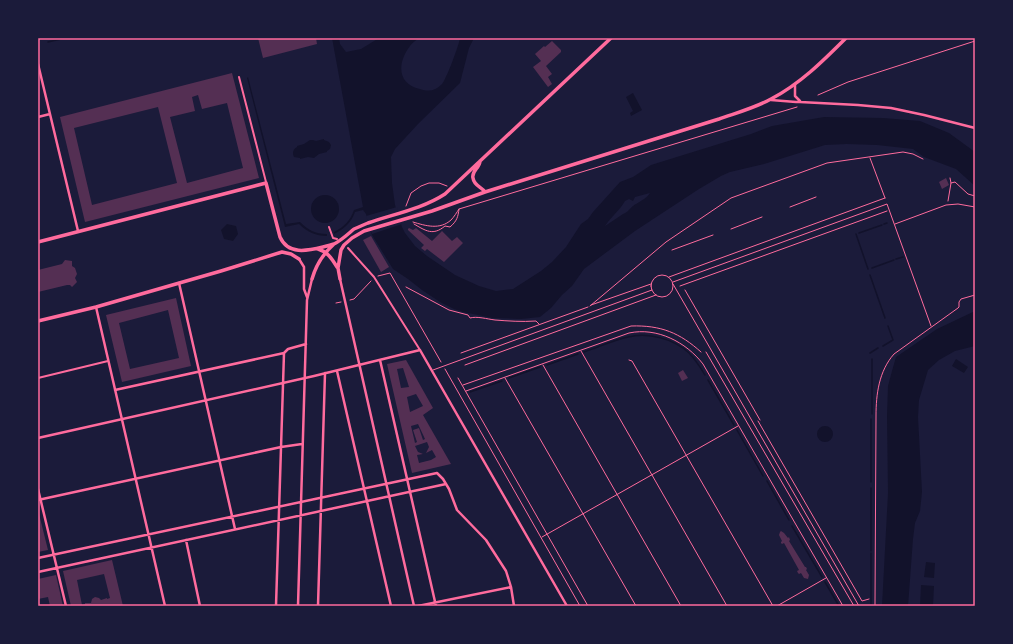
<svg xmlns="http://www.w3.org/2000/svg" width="1013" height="644" viewBox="0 0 1013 644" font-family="Poppins,sans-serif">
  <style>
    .water { fill: #12122b; fill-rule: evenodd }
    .pier { fill: #1b1b3a }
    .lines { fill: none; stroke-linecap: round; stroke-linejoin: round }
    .stream { stroke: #12122b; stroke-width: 1.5 }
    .building { fill: #542f53; fill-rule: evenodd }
    .path { stroke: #ff6b9d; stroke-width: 1 }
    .service { stroke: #ff6b9d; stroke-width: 1 }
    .pedestrian { stroke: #ff6b9d; stroke-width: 2 }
    .minor { stroke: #ff6b9d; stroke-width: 2.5 }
    .secondary { stroke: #ff6b9d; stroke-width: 3.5 }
    .neatline { fill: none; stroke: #ff6b9d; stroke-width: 1.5 }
  </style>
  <rect width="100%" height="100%" fill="#1b1b3a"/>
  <path class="water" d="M332,38H339L340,44L346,52L361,49L379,38H419C416,40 412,43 410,46C397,63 397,84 420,89C429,92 435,91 442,84C446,80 459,45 460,38H474L469,48L460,83L418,124L395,149L391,157L392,183L395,205L402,227L405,233L415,246L427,256L455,275L479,286L496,291L513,289L541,271L552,262L566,247L581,224L588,219L593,212L620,182L633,177L651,165L751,134L772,126L824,117L883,118L920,121L949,133L975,152V186L956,169L924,157L913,149L877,145L847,144L825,145L764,164L730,172L721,176L699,189L635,231L584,269L572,286L562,295L551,308L540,317L521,319L493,318L463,312L454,309L440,302L422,290L408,279L393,269L372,235L366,214L363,210L355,212C351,223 344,229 334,234V232C344,227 350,221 354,210L363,207ZM650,193C646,199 642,200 636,204C631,206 629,212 623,214L605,226C611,217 620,210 625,201L629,199L633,201L635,197Z
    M248,77L286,224L300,222C308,230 315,234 327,234V236C316,236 307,232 299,224L285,227L247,78Z
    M633,93L642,110L631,116L630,113L633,111L626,97Z
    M324,139V140L329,142L331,145L330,149L327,151V152L319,154L314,158L308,157L300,159V158L294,157C292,153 293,149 297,147V146L304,144L310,140H313L316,141Z
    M311 209a14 14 0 1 1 28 0a14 14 0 1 1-28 0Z
    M227,224L236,226L238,234L233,241L224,239L221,230Z
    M975,311V346L955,351L939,360L928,370L919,400L918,417L922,492L920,511L915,523L913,539L908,606H882L888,493L887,416L888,386L892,371L896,357L937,329Z
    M956,359L968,367L964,373L952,366Z
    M817 434a8 8 0 1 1 16 0a8 8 0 1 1-16 0Z
    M926,562L935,563L934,578L924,577Z
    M921,585L934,586L933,606H920Z"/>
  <path class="pier" d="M397,207L402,224L372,234L366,216Z"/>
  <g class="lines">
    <path class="stream" d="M48,42L65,38
      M884,224L887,223
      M859,233L882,225
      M856,234L868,269
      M896,259L903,257
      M872,268L894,260
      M870,275L885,318
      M883,346L893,340L888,326
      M584,352C599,347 614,340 628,337C649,332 674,339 689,353C696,360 700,367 705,375
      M870,353L878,348
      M872,359V414
      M547,365L578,354
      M509,378L540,367
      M708,380L734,425
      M470,392L502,381
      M737,430L763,476
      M767,481L789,520
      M871,482V419
      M792,526L822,577
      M871,551V488
      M825,582L839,606
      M871,606V553"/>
  </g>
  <path class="building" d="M258,38H316L317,44L263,58Z
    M552,41L561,50V52L546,66L552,74L548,77L552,84L548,87L533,67L541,61L535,54L544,46L545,47Z
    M232,73L259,178L85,222L60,117ZM198,95L202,109L227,103L243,168L187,183L170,117L195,111L192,97ZM158,107L177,183L92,205L74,128Z
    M946,178L949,185L942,189L939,182Z
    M416,228L432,241L442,231L452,241L457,237L463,243L444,262L427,249L425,251L421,248L424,245L408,230V229L409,228L413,230Z
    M371,236L389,267L381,272L363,240Z
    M65,260L72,261V266L75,268L77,274L75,278L77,282L72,287L70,285H67L38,292V270L62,264Z
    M176,298L191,366L122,382L106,315ZM168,310L179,358L130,369L119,323Z
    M406,360L433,408L423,415L451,464L412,473L387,364ZM403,368L409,387L401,388L397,369ZM416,394L423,406L410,412L407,397ZM418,424L425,439L423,440L419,428L413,430L417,442L415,443L411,426ZM427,442L429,447L426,453L432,450L436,457L431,460L419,463L417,455L423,454L418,452L415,446Z
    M683,370L688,378L682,381L678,373Z
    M38,510L48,550L38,552Z
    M781,531L784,533L788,538L789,537L790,540L789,541L805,567H806L807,569L806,570L809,575L808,579L804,578L801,573L799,574L798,573L797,571L799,570L784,543L782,544L781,543V542L782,541L779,535L780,532Z
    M112,560L123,606H71L63,571ZM104,574L110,598L107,599V598L101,600L99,598L95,597L92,599L91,603H85V604L82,605L77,580Z
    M56,575L63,606H50L48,597L38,599V579Z"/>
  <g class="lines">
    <path class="path" d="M818,95L848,82L975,41
      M870,158L885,198
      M951,183L955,182L968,194L975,196
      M948,201L951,183L950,178
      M406,206L411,193L421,186L429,183H439L447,186
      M790,207L816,197
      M413,222C426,226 440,230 451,220C454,217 457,212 459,209L797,107
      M414,224C426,231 433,236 445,226L450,227C457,221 458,217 459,209
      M731,229L762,217
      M672,250L713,235
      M378,276L390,273L441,362
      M669,277L885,198
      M680,286L887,211
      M406,287L449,310L468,315L470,318C477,316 487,319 495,320C508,321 522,322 536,321L539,324
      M685,290L760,420
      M350,300L354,299L371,281
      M336,303L341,302
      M591,305L651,284
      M590,306L666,242L731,198L827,163L903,152L913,154L923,159
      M581,351L727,606
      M706,352L854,606
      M461,353L588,307
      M629,360L632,361L773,606
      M465,365L656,295
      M543,365L681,606
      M445,369L580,606
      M458,378L588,606
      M505,378L636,606
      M463,385L631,326C661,325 680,333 701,352
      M466,391L629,333C657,327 686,342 703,364L843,606
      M758,421L862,601L869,599
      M542,537L738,426
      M777,606L826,578"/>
    <path class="service" d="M895,224L946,205L958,204L975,207
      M651 286a11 11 0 1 1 22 0a11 11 0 1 1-22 0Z
      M673,282L887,204L931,326
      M673,284L859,606
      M433,370L652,290
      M875,606L876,416C876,394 879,371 894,354L958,308L959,307V302L961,299L975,295"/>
    <path class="pedestrian" d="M239,77L266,182
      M329,227L333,238L337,239
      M348,248L374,277L420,350
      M38,378L108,361"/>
    <path class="minor" d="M38,64L78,231
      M795,85V96L800,101
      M771,100L796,102H800L858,105L891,108L924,115L975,128
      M38,117L50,114
      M299,259L304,267V289L307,297
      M340,279L414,606
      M179,283L235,529
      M96,307L165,606
      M380,360L436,606
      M337,371L391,606
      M115,390L284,353L288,349L306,344
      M38,438L314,376L420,350L567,606
      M38,489L66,606
      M38,500L281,447L302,444
      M186,540L200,606
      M38,558L437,473L443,479L449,489L457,510L486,540L506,571L511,587L514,606
      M38,572L446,484
      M276,606L284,353
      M298,606L307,300L312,279
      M318,606L325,373
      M418,606L511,587"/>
    <path class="secondary" d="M480,161C480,168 471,171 473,178C474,186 482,187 485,192
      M38,242L266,183L280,237C288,255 307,251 323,247C327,246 331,245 334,244C342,240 348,234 354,229C359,227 363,225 368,223C394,214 422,209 445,194L611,38
      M318,249C328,252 332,259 337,267
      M312,279C316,265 322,255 333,245
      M340,279L338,268L341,250L344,245L352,238L364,231L432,211L485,192L719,119C736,113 755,108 771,99C800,84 823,61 846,38
      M38,321L96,307L221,271L282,252L291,254L299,259"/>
  </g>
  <rect width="1013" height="644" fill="none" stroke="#1b1b3a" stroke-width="78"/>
  <rect x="39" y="39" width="935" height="566" class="neatline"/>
</svg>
